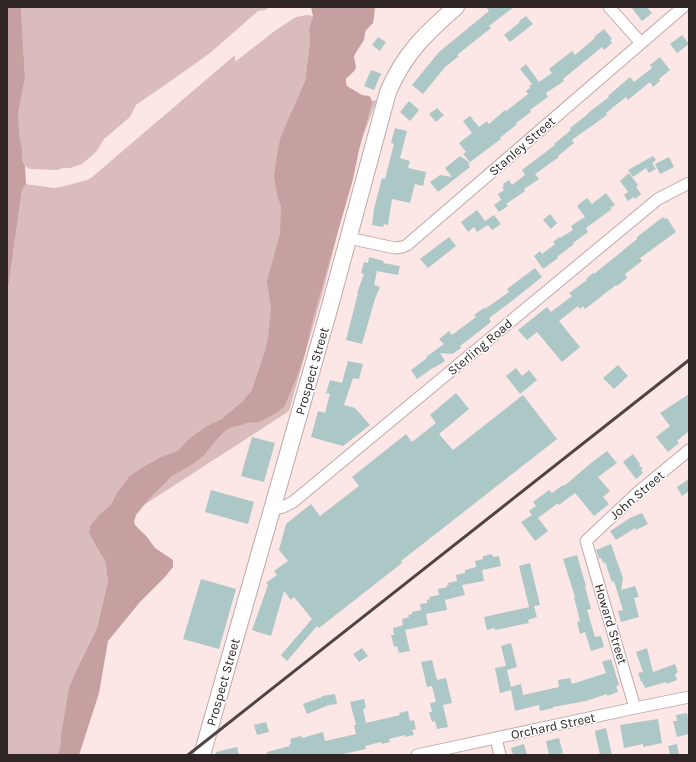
<svg xmlns="http://www.w3.org/2000/svg" width="696" height="762" viewBox="0 0 696 762" font-family="Karla,sans-serif">
  <style>
    .green { fill: #d9bcbb }
    .forest { fill: #c6a0a0 }
    .building { fill: #acc8c6 }
    .lines { fill: none; stroke-linecap: round; stroke-linejoin: round }
    .minor-casing { stroke: #c1a8a7; stroke-width: 13 }
    .secondary-casing { stroke: #c1a8a7; stroke-width: 18 }
    .minor { stroke: #fff; stroke-width: 11 }
    .secondary { stroke: #fff; stroke-width: 16 }
    .rail { stroke: #4f4343; stroke-width: 3 }
    .labels { text-anchor: middle; dominant-baseline: central; stroke-width: 3; stroke-linejoin: round; paint-order: stroke }
    .street-label { font-size: 13px; fill: #2f2525; stroke: #fff }
  </style>
  <rect width="100%" height="100%" fill="#fce6e6"/>
  <path class="green" d="M21,7H270L265,10L258,11L210,53L185,71L136,105L130,117L104,139L96,152L82,164L70,168H63L57,170L30,169L25,166L22,160V147L20,141L19,128L18,114L25,78Z
    M307,15L313,16L309,29L310,42L305,81L291,112L377,100L359,146L324,288L289,411L93,538L105,561L108,581L97,628L77,669L61,735L60,748L57,755H7V296L22,190L26,184L54,188L61,187L87,180L91,178L235,55V62L276,30L296,17Z"/>
  <path class="forest" d="M7,7H21L25,78L18,114L19,128L20,141L22,147V160L25,166L26,184L22,190L7,296Z
    M311,7H375L374,17L373,23L366,30L365,33L364,40L355,54L354,57L356,67L355,70L346,79V83L347,86L362,95L369,96L371,98L372,103L359,150L353,179L313,319L305,353L297,377L284,407L279,411L262,421L256,423L250,422L238,426L232,427L226,430L217,439L204,455L193,464L172,476L148,500L136,515L134,522L135,525L147,537L155,548L173,560V567L165,577L140,602L108,641L99,693L79,755H57L60,748L61,735L69,688L77,669L97,628L108,581L105,561L89,533L90,526L99,515L111,505L117,493L130,476L140,469L159,458L178,451L187,441L197,433L209,425L222,419L243,401L252,390L265,351L268,338L271,308L267,281L280,234L281,207L277,194L274,176L276,162L280,139L293,108L305,81L310,42L309,29L313,16Z"/>
  <path class="building" d="M486,7H514L489,26L491,28L457,55L459,56L445,67L423,94L412,85L439,52L489,11Z
    M631,7H647L652,13L642,21Z
    M526,16L533,24L510,42L504,35L520,22L519,21Z
    M604,29L612,39L610,40L612,43L604,50L602,47L563,79L564,81L546,93L548,97L530,110L531,112L516,123L517,124L500,138L501,139L470,162L463,154L466,152L459,143L472,133L463,121L470,116L479,127L487,121L489,124L505,110L506,111L528,94L526,91L530,88L529,86L532,84L520,69L526,64L539,82L552,73L549,69L572,51L575,55L595,38L594,37Z
    M682,35L689,44L677,53L670,44Z
    M378,37L386,42L380,51L372,45Z
    M660,57L670,70L659,79L660,81L653,87L650,82L628,100L626,97L606,113L607,115L572,140L574,143L558,156L559,157L535,174L539,179L524,189L525,191L506,204L508,206L499,212L494,205L501,200L498,194L504,190L502,187L504,186L503,184L509,180L512,185L525,175L522,170L555,145L554,144L571,130L570,128L588,114V113L609,97L608,96L630,77L634,82L652,68L650,65Z
    M371,70L382,74L380,76L374,90L364,86Z
    M409,101L419,110L410,121L400,112Z
    M437,108L444,115L436,122L429,114Z
    M395,128L407,131L400,158L410,161L408,168L426,172L423,186L415,184L410,203L392,199L388,225L384,224L383,227L372,225L374,209L382,178L385,179L394,144L391,143Z
    M460,156L470,163L468,164L470,167L438,192L430,182L440,175L452,177L445,168Z
    M653,156L656,160L652,163L656,169L649,173L646,168L633,177L628,170Z
    M669,157L674,167L660,174L655,164Z
    M629,173L638,185L636,187L641,194L635,199L634,197L628,201L624,195L628,192L620,181Z
    M606,193L615,205L610,208L612,209L586,228L588,232L573,243L574,244L557,257L558,258L543,269L534,256L540,251L542,254L555,244L553,242L559,237L560,238L573,230L571,226L585,217L577,206L587,198L592,204Z
    M477,210L488,225L477,232L474,227L468,232L461,222Z
    M550,214L557,223L551,229L543,220Z
    M494,215L501,224L492,230L485,221Z
    M663,217L665,219L667,218L676,232L640,258L642,261L625,274L627,278L617,286L616,285L585,309L583,306L580,309L578,306L559,321L580,347L562,362L537,332L527,340L518,330L547,307L551,312L572,296L569,293L587,280L586,279L593,273L594,274L637,239V237Z
    M449,237L456,246L428,268L420,259Z
    M369,257L384,261L383,263L400,266L398,275L377,271L374,285L380,287L375,299L362,344L346,340L358,293H357L364,274L361,273L364,262L368,263Z
    M535,268L542,277L508,304L489,318L491,322L460,346L461,348L452,354L440,353L445,361L434,368V367L417,379L411,370L427,358L426,357L444,344L439,339L449,331L452,335L476,317L474,315L484,308L485,309L509,292L507,289Z
    M348,361L363,364L359,379L353,378L344,405L355,408L370,425L343,446L311,437L318,411L325,413L330,394L326,393L330,380L342,383Z
    M618,365L628,376L614,389L603,378Z
    M516,368L522,376L529,370L537,380L520,394L506,376Z
    M456,393L469,409L439,434L453,450L523,395L557,439L401,561L402,563L319,628L317,626L287,661L281,655L312,619L294,597L291,600L284,591L271,636L252,630L268,585L266,583L277,575L274,571L288,561L279,550L286,524L311,504L320,516L359,486L352,477L406,434L412,442L436,423L430,415Z
    M689,394V431L677,441L679,443L668,452L656,437L670,426L660,413Z
    M252,437L275,443L264,482L241,476Z
    M607,451L617,463L598,477L610,491L603,497L609,504L594,516L575,493L559,505L558,503L538,518L548,531L535,541L521,522L532,515L529,511L536,506L533,502L549,490L552,493L563,485L564,486L591,463Z
    M633,454L640,464L639,465L643,469L641,470L643,473L636,479L623,462Z
    M689,479V491L682,496L677,487Z
    M211,490L254,502L248,524L205,512Z
    M642,513L648,524L636,530L635,528L616,540L610,531L630,518Z
    M611,544L623,578L621,590L635,586L639,597L634,598L639,617L621,622L618,611L623,610L614,581L612,582L605,562L603,563L601,558L599,559L596,550Z
    M492,554L493,557L499,556L501,566L482,570L484,581L462,585L465,595L445,600L447,610L426,614L428,625L405,630L410,651L399,653L397,646L394,647L391,635H394L393,628L403,625L402,619L409,617L408,615L412,614V612L421,610L420,604L427,603V600L430,599L429,597L439,595L438,589L447,587V585H449L448,583L457,581L456,575L465,573V570L476,567L475,561L483,559V556Z
    M577,555L586,586H585L591,609L587,610L595,637L601,636L604,647L591,651L585,632L580,634L577,622L580,621L574,597H575L563,559Z
    M530,563L540,605L534,606L537,617L528,620L529,623L495,630V628L487,630L484,617L529,607L519,566Z
    M201,579L236,589L219,649L183,639Z
    M511,643L517,667L507,670L511,687L521,684L523,695L559,687L558,680L570,678L572,684L606,673L602,662L611,659L619,685L616,686L618,692L607,696V694L586,701L553,707V708L540,711L539,705L515,711L511,690L500,693L495,668L506,666L501,646Z
    M362,648L368,656L359,662L353,654Z
    M647,648L653,672L675,664L678,672L675,674L677,680L666,684V682L645,688L642,681L641,682L638,673L643,672L636,652Z
    M432,660L437,680L446,678L452,703L443,705L448,727L437,729L435,721L432,722L429,712H432L430,703L436,702L432,686L427,687L421,662Z
    M335,694L337,704L329,705L307,714L303,704L322,697V696Z
    M364,699L366,708L363,709L366,723L400,715L399,713L408,711L410,721L414,720L416,729L412,730L414,735L405,737V735L389,739L390,742L382,744L381,742L365,746L366,749L339,755H267V752L290,746L289,744H291L290,739L301,736L302,738L323,732L325,741L356,734L354,725H356L350,702Z
    M687,713L689,723V734L677,737L673,721H677L676,715Z
    M658,719L662,743L643,747V744L624,748L620,725Z
    M266,722L269,732L257,735L254,725Z
    M606,728L611,751L612,755H600L596,737L595,731Z
    M559,738L563,753L555,755H549L546,741Z
    M524,744L527,755H513L511,748Z
    M677,744L679,755H670L668,746Z
    M237,747L239,755H216V752Z"/>
  <g class="lines">
    <g class="minor-casing">
      <path id="minor" d="M609,7L641,43
        M348,238L395,248L402,247L407,245L683,7
        M272,509L283,507L293,502L658,199L689,183
        M635,708L586,541L637,493L689,450
        M496,738L500,755
        M417,755L635,708L689,697"/>
    </g>
    <g class="secondary-casing">
      <path id="secondary" d="M202,755L330,306L388,92C404,54 425,34 456,7"/>
    </g>
    <use href="#minor" class="minor"/>
    <use href="#secondary" class="secondary"/>
    <path class="rail" d="M188,755L689,360"/>
  </g>
  <g class="labels">
    <g class="street-label">
      <text transform="translate(522 146) rotate(-41)">Stanley Street</text>
      <text transform="translate(480 347) rotate(-40)">Sterling Road</text>
      <text transform="translate(312 371) rotate(-74)">Prospect Street</text>
      <text transform="translate(637 495) rotate(-41)">John Street</text>
      <text transform="translate(611 624) rotate(73)">Howard Street</text>
      <text transform="translate(223 682) rotate(-74)">Prospect Street</text>
      <text transform="translate(553 726) rotate(-12)">Orchard Street</text>
    </g>
  </g>
  <rect width="696" height="762" fill="none" stroke="#2f2525" stroke-width="16"/>
</svg>
